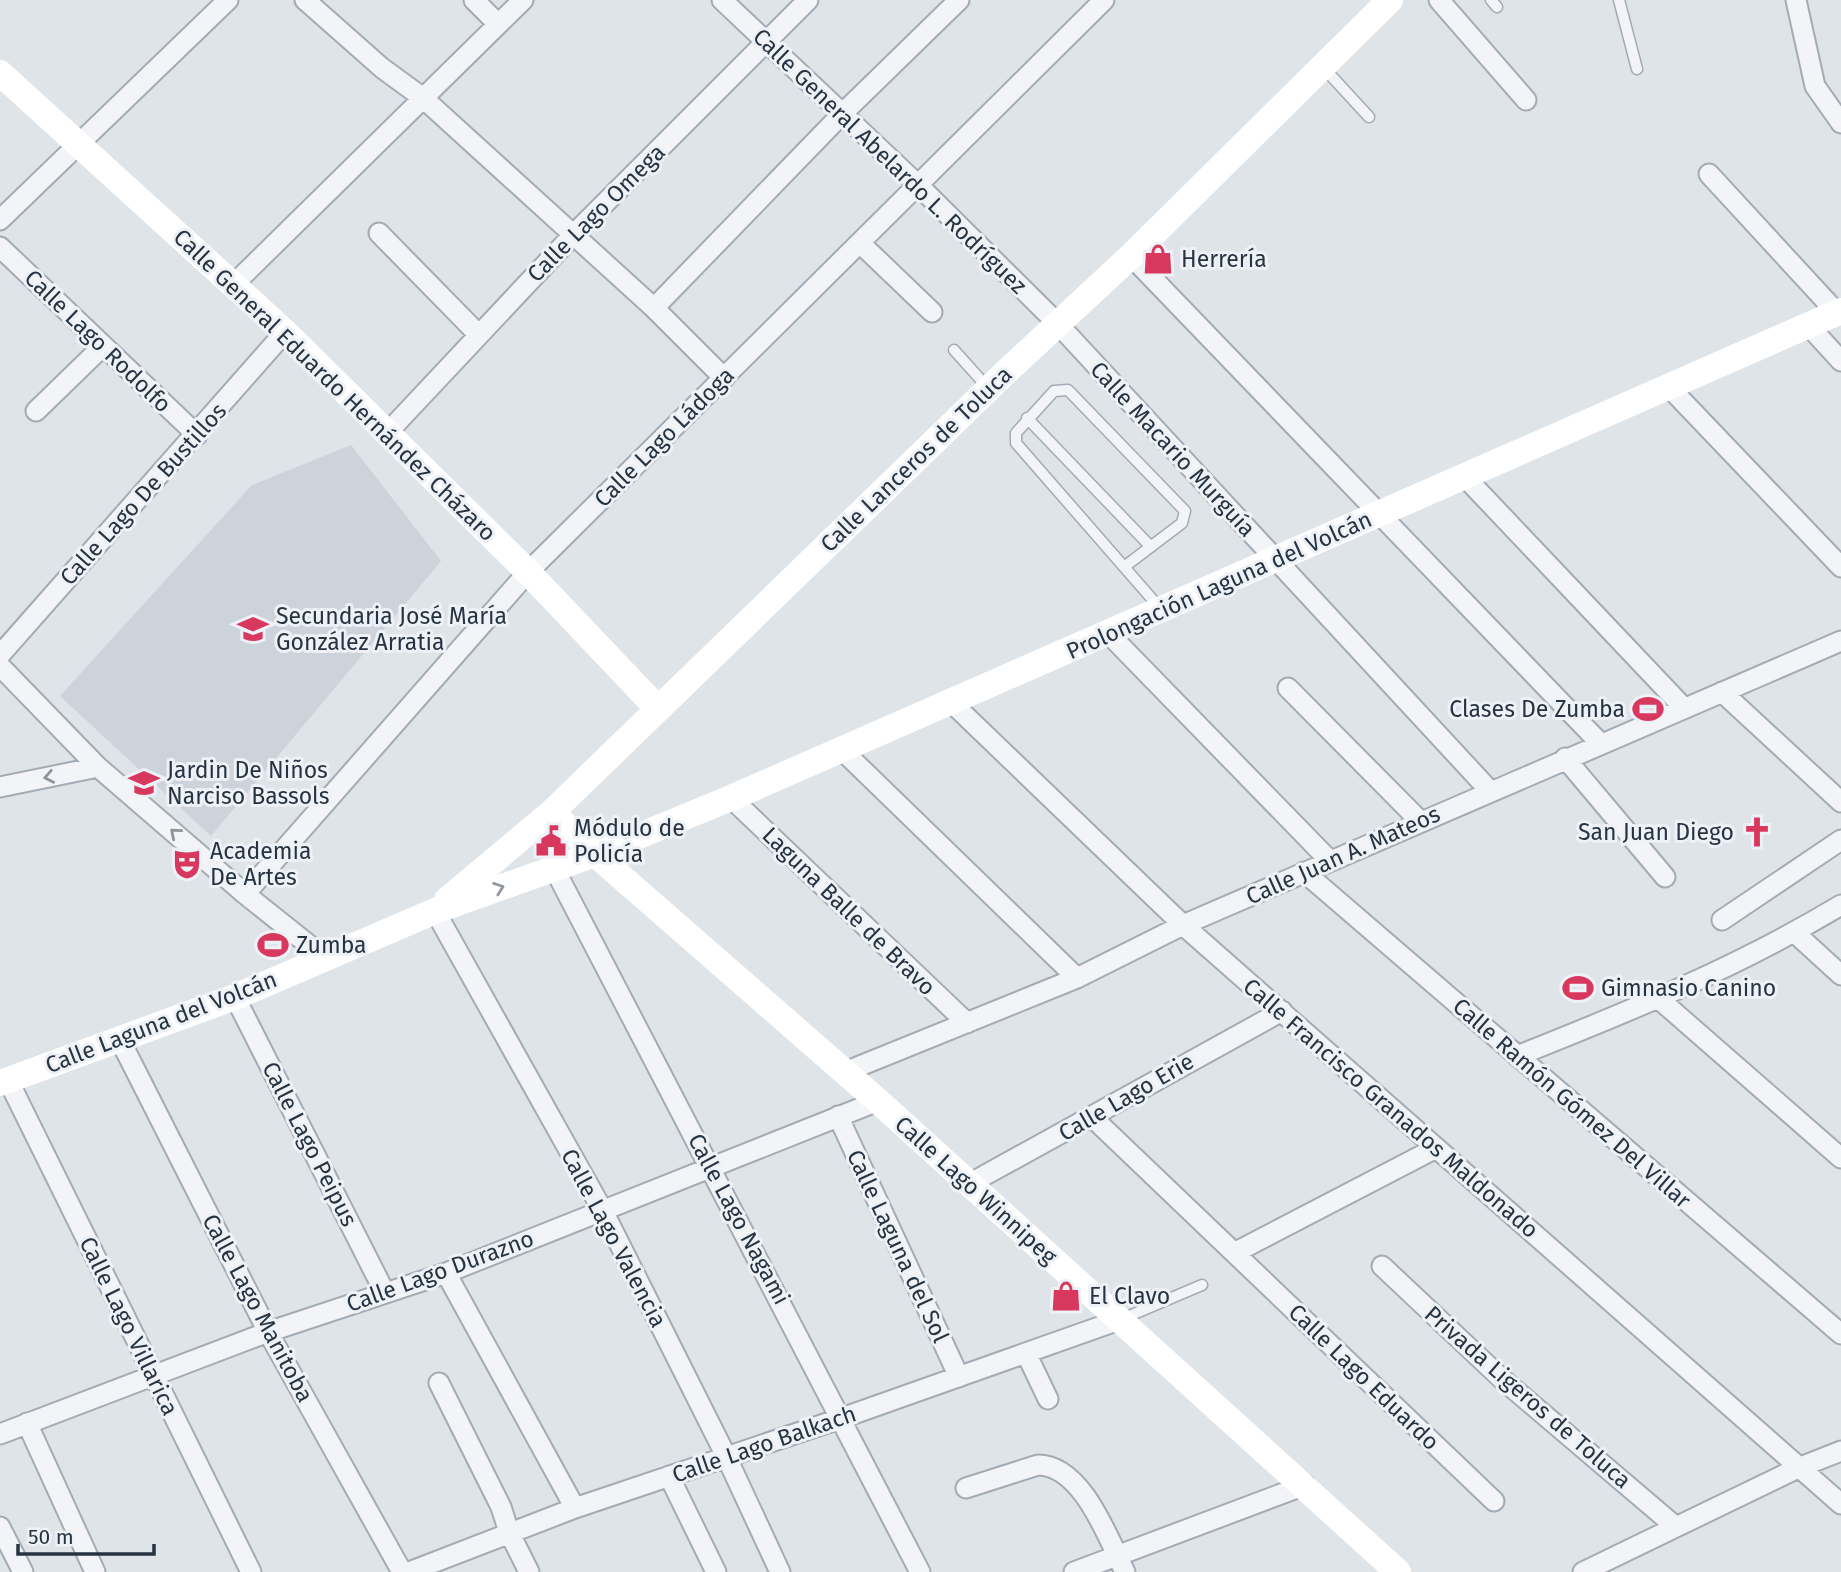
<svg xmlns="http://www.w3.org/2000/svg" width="1841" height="1572" viewBox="0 0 1841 1572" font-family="'Fira Sans',sans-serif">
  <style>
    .built { fill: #ccd3db }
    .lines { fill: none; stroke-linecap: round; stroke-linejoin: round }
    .lane-casing { stroke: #a4abb4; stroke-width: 13 }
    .street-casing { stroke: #a4abb4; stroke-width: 23 }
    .lane { stroke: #f2f4f7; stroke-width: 10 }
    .street { stroke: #f2f4f7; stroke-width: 19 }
    .secondary { stroke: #fff; stroke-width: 26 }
    .oneway { stroke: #8c949c }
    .oneway2 { stroke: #9299a0 }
    .labels { text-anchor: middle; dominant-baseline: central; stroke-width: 6; stroke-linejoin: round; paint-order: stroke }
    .street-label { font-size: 23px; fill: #263342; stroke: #eef2f7 }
    .poi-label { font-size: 23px; fill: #263342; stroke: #eef2f7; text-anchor: start }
  </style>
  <rect width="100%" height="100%" fill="#dfe4e9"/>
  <path class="built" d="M351,445L441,561L211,836L60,696L252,485Z"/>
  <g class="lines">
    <g class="lane-casing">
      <path id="lane" d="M1491,0L1497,7
        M1619,0L1637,69
        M1323,67L1369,117
        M954,350L989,389
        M1027,418L1151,547
        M1124,567L1182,523L1185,511L1068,390L1054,391L1016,433V443L1159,607
        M1122,1319L1202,1285"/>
    </g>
    <g class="street-casing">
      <path id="street" d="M305,0L382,68L423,98L654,308L724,378
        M474,0L498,24
        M722,0L918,185L1057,323L1490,791
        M1439,0L1526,100
        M1796,0L1815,86L1841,123
        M1709,174L1837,313
        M0,220L228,0
        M379,233L478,334
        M860,243L932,312
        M0,247L197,435
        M1131,256L1600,743
        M233,285L523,0
        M654,308L842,114L959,0
        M1809,326L1841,361
        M1669,387L1841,567
        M36,411L103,346
        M388,432L572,236L808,0
        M1465,477L1683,707
        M1108,633L1330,861
        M0,655L285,332
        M0,666L98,767L245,894L324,957
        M1288,688L1420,821
        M1722,692L1841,802
        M951,702L1183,925L1841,1504
        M842,750L1077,978
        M1565,758L1665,877
        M0,787L98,767
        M731,798L967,1023
        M554,868L920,1572
        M1304,872L1841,1334
        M245,894L528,572L1104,0
        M435,911L603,1211L726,1456L780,1572
        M1722,920L1841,840
        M1795,933L1841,975
        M235,997L384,1291
        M1659,999L1841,1158
        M120,1040L268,1332L402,1572
        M1517,1056C1628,1012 1738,967 1841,905
        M845,1072L1077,978L1183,925L1841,641
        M8,1080L251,1572
        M838,1116L959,1377
        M1092,1117L1494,1501
        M969,1184L1282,1011
        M1236,1252L1436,1148
        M1382,1266L1502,1379L1676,1527
        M446,1273L575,1508
        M1026,1353L1048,1399
        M439,1383L501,1507L509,1532L529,1572
        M27,1423L95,1572
        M0,1434L268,1332L446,1273L878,1101
        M669,1476L716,1572
        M966,1488L1038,1465C1082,1465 1108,1538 1125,1572
        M0,1527L23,1572
        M409,1572L575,1508L842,1418L1119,1320
        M1074,1572L1305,1485
        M1583,1572L1798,1468L1841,1451"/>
    </g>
    <use href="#lane" class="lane"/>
    <use href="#street" class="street"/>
    <path class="secondary" d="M0,73L285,332L528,572L658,709
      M552,812L595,854L878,1101L1398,1572
      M447,900L552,812L1006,372L1131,256L1390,0
      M0,1083L235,997L435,911L595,854L731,798L1841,311"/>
  </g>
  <defs><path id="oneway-chevron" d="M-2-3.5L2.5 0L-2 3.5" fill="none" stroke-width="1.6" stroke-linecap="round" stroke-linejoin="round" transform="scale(1.75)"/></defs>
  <g class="oneway">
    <use href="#oneway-chevron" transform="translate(49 777) rotate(169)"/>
    <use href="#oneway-chevron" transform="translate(175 833) rotate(-139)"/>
  </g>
  <use class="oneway2" href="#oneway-chevron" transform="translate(499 888) rotate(-20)"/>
  <defs>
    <g id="shop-bare" transform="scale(2.415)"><path d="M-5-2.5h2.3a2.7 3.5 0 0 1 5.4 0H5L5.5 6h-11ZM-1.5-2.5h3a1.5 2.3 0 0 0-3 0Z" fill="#d9385e" stroke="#eef2f7" stroke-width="2.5" paint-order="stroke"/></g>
    <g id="school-bare" transform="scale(2.415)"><path d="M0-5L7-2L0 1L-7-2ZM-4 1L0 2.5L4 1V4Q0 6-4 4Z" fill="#d9385e" stroke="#eef2f7" stroke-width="2.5" paint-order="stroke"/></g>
    <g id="stadium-bare" transform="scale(2.415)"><path d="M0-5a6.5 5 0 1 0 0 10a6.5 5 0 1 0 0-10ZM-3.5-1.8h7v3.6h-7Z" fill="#d9385e" stroke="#eef2f7" stroke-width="2.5" paint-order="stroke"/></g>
    <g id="church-bare" transform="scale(2.415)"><path d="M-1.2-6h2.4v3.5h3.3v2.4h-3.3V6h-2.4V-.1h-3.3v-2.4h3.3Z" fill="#d9385e" stroke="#eef2f7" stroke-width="2.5" paint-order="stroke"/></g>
    <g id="civic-bare" transform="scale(2.415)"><path d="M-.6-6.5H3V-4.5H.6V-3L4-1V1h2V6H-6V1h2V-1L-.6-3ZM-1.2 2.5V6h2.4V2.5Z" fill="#d9385e" stroke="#eef2f7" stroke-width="2.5" paint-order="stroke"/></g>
    <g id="theatre-bare" transform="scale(2.415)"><path d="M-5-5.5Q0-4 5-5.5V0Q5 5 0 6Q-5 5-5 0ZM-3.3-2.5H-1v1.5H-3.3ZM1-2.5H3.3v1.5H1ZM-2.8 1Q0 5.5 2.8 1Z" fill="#d9385e" stroke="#eef2f7" stroke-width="2.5" paint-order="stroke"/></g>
  </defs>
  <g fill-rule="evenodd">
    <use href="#shop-bare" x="1158" y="259"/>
    <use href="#school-bare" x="253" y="629"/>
    <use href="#stadium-bare" x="1648" y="709"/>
    <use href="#school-bare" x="144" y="783"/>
    <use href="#church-bare" x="1757" y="832"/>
    <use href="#civic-bare" x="551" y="841"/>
    <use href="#theatre-bare" x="187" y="864"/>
    <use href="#stadium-bare" x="273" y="945"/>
    <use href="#stadium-bare" x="1578" y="988"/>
    <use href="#shop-bare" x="1066" y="1296"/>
  </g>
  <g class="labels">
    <g class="street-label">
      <text transform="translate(890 161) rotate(44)">Calle General Abelardo L. Rodríguez</text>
      <text transform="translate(596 213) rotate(-45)">Calle Lago Omega</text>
      <text transform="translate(98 341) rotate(44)">Calle Lago Rodolfo</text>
      <text transform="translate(335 385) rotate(44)">Calle General Eduardo Hernández Cházaro</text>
      <text transform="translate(664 437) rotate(-45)">Calle Lago Ládoga</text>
      <text transform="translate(1173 449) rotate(47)">Calle Macario Murguía</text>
      <text transform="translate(916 459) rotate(-44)">Calle Lanceros de Toluca</text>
      <text transform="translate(143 494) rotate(-48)">Calle Lago De Bustillos</text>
      <text transform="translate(1219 585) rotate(-24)">Prolongación Laguna del Volcán</text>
      <text transform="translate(1343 855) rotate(-24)">Calle Juan A. Mateos</text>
      <text transform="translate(849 911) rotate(44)">Laguna Balle de Bravo</text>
      <text transform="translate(161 1022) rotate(-21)">Calle Laguna del Volcán</text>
      <text transform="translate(1126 1097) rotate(-30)">Calle Lago Erie</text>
      <text transform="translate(1572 1103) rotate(41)">Calle Ramón Gómez Del Villar</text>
      <text transform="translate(1391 1108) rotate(41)">Calle Francisco Granados Maldonado</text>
      <text transform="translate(310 1144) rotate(63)">Calle Lago Peipus</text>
      <text transform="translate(976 1190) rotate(42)">Calle Lago Winnipeg</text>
      <text transform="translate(739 1219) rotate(62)">Calle Lago Nagami</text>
      <text transform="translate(614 1238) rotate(62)">Calle Lago Valencia</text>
      <text transform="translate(898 1246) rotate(65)">Calle Laguna del Sol</text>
      <text transform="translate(440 1271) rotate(-20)">Calle Lago Durazno</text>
      <text transform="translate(258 1308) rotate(62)">Calle Lago Manitoba</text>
      <text transform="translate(129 1326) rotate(64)">Calle Lago Villarica</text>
      <text transform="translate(1364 1377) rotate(44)">Calle Lago Eduardo</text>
      <text transform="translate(1528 1397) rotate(41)">Privada Ligeros de Toluca</text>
      <text transform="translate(764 1444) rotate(-19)">Calle Lago Balkach</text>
    </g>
    <g class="poi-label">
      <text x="1181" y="259">Herrería</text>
      <text x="276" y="616">Secundaria José María<tspan x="276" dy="26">González Arratia</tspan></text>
      <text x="1625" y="709" text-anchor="end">Clases De Zumba</text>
      <text x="167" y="770">Jardin De Niños<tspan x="167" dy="26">Narciso Bassols</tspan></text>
      <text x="574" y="828">Módulo de<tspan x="574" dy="26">Policía</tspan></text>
      <text x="1734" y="832" text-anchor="end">San Juan Diego</text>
      <text x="210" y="851">Academia<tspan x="210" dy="26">De Artes</tspan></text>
      <text x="296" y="945">Zumba</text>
      <text x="1601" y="988">Gimnasio Canino</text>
      <text x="1089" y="1296">El Clavo</text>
    </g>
  </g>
  <path d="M18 1544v10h136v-10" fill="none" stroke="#263342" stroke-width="3.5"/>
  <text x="28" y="1544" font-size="21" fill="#263342" stroke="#eef2f7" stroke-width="5" paint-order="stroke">50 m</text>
</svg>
